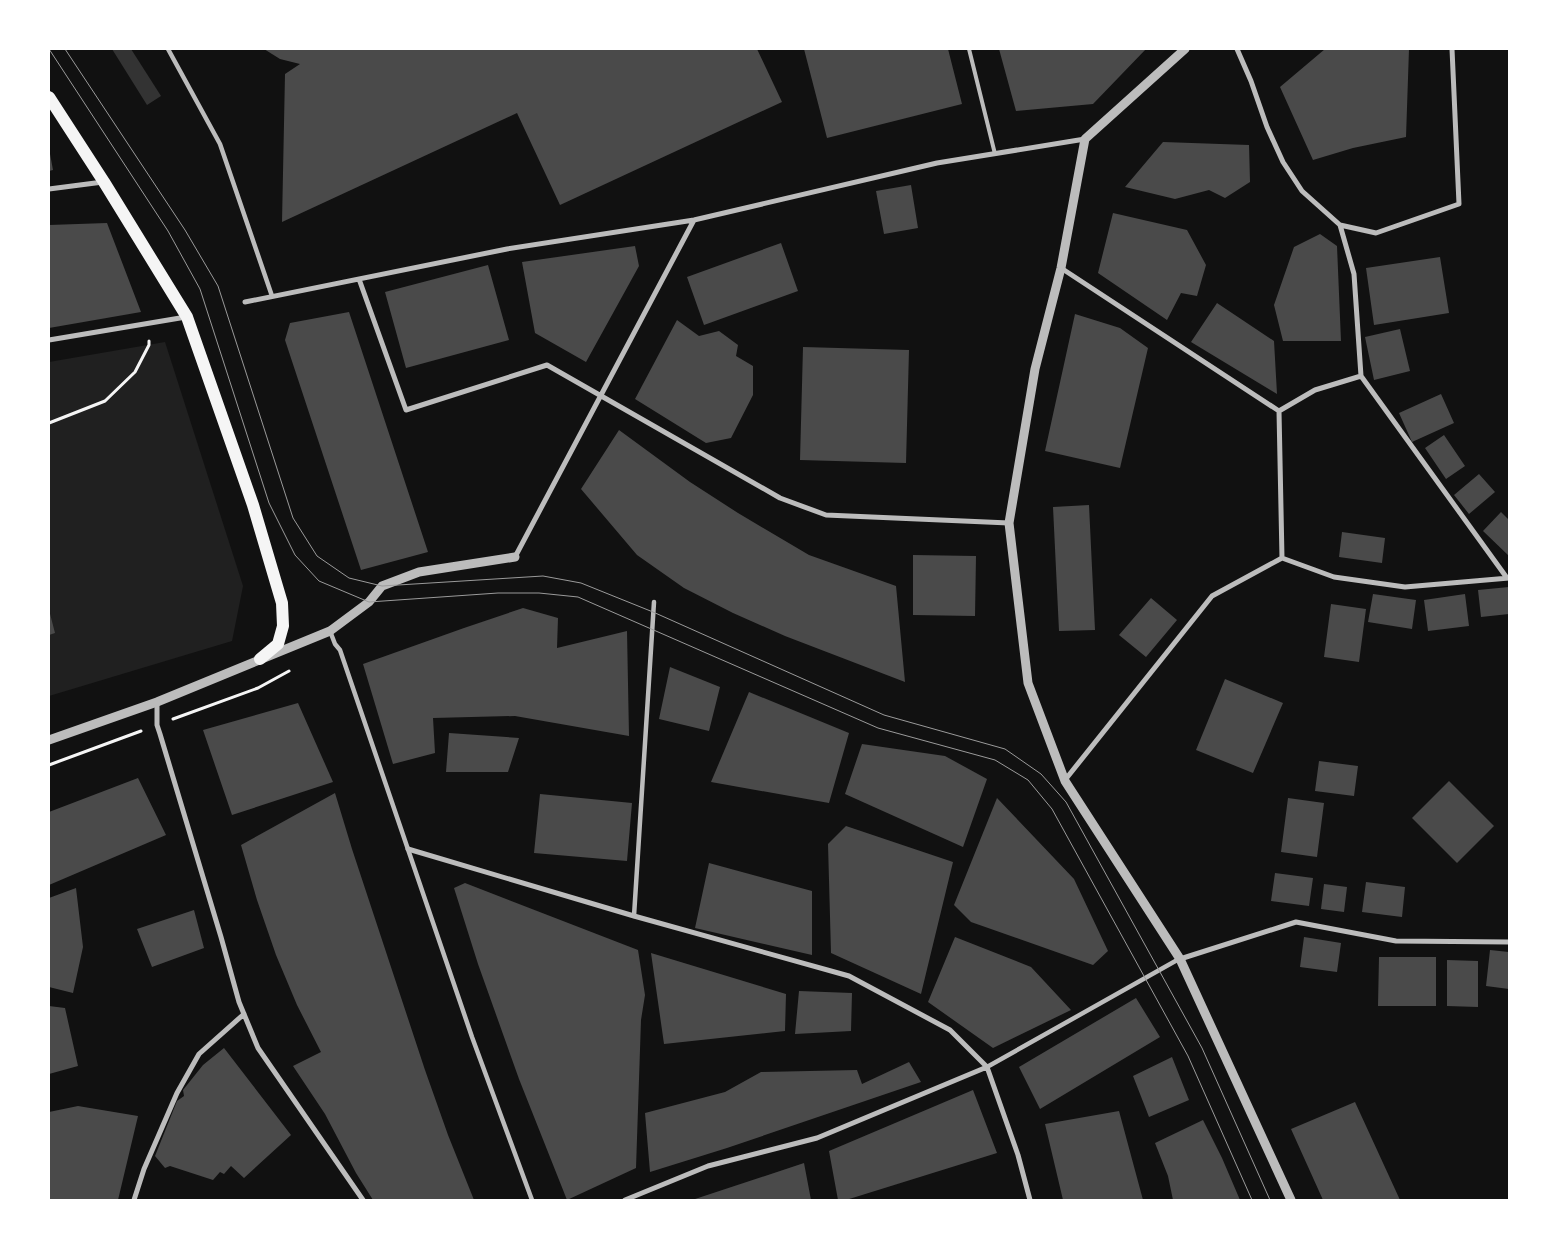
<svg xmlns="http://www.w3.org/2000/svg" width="1558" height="1249" viewBox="0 0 1558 1249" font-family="'Noto Sans',sans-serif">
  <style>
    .green { fill: #202020 }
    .water { fill: #333 }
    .building { fill: #4a4a4a }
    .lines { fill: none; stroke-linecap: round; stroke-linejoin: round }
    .path { stroke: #f5f5f5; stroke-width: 3 }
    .service { stroke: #bcbcbc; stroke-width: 4 }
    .pedestrian { stroke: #bcbcbc; stroke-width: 4.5 }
    .minor { stroke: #bcbcbc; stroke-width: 5 }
    .tertiary { stroke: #bcbcbc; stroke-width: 9 }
    .primary { stroke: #f5f5f5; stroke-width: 12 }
    .tram { stroke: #9a9a9a; stroke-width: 1 }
  </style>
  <rect width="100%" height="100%" fill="#111"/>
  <path class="green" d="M165,342L243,586L232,641L49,696V362Z"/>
  <path class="water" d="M112,49H131L161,96L147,105Z"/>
  <path class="building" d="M264,49H757L782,102L560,205L517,113L282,222L285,74L300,64L280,59Z
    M804,49H948L962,104L827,138Z
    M999,49H1146L1093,104L1016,111Z
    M1325,49H1409L1406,137L1353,148L1313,160L1280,87Z
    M1163,142L1249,145L1250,182L1225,198L1209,190L1175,199L1125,187Z
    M49,154H50L53,170L49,171Z
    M911,185L918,228L884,234L876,191Z
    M1113,213L1187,230L1206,265L1197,296L1181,293L1167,320L1098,273Z
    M107,223L141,312L49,328V225Z
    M1320,234L1337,246L1341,341H1283L1274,305L1294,247Z
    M781,243L798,291L704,325L687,277Z
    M635,246L639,266L586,362L535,333L522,262Z
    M1440,257L1449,313L1374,325L1366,268Z
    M488,265L509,340L406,368L385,292Z
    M1217,303L1274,341L1277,394L1191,342Z
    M349,312L428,552L361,570L285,340L290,323Z
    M1075,314L1120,328L1148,348L1120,468L1045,451Z
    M677,320L699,336L719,331L738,345L736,356L753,366V395L731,438L706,443L635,399Z
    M1400,329L1410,371L1374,380L1365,337Z
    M803,347L909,350L906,463L800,460Z
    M1441,394L1454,423L1412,442L1399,413Z
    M619,430L690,482L738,513L809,555L896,586L905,682L785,636L733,613L684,588L637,555L581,489Z
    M1444,435L1465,466L1446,479L1425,448Z
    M1479,474L1495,492L1469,514L1454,495Z
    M1089,505L1095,630L1059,631L1053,507Z
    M1501,512L1509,520V556L1483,531Z
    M1342,532L1385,538L1382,563L1339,557Z
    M913,555L976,556L975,616L913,615Z
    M1509,587V614L1481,617L1478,590Z
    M1373,594L1416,600L1412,629L1368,622Z
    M1465,594L1469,626L1428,631L1424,600Z
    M1151,598L1177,620L1146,657L1119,635Z
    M1331,604L1366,609L1359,662L1324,657Z
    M523,608L558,618L557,648L627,631L629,736L515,716L433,718L435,753L393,764L363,664L464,628Z
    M49,610L55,633L49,635Z
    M670,667L720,687L709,731L659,719Z
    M1225,679L1283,703L1253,773L1196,750Z
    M749,692L849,733L829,803L711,782Z
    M298,703L333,782L232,815L203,730Z
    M449,733L519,738L508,772H446Z
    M862,744L945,756L987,779L963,847L845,794Z
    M1319,761L1358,766L1354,796L1315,791Z
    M138,778L166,835L49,885V812Z
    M1449,781L1494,826L1457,863L1412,818Z
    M335,793L352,849L425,1070L448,1135L474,1200H373L356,1173L325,1114L293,1066L321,1052L297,1005L276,955L257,900L241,845Z
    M540,794L632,803L627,861L534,853Z
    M997,798L1074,879L1108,951L1093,965L971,922L954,905Z
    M1288,798L1324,803L1317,857L1281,852Z
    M846,826L953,862L921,994L831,953L828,844Z
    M709,863L812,891V955L695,928Z
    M1275,873L1313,878L1309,906L1271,901Z
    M1366,882L1405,887L1402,917L1362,912Z
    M465,883L638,950L645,995L641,1020L636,1168L567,1200L519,1079L478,964L454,888Z
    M1324,884L1347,887L1344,912L1321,909Z
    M76,888L83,947L73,993L49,987V898Z
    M194,910L204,948L152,967L137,929Z
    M955,937L1031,967L1071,1010L993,1048L928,1002Z
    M1304,937L1341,943L1337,972L1300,967Z
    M1490,950L1509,952V989L1486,986Z
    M651,953L786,994L785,1031L664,1044Z
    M1379,957H1436V1006H1378Z
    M1447,960L1478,961V1007L1447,1006Z
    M799,991L852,993L851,1031L795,1034Z
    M1136,998L1160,1037L1040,1109L1019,1067Z
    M49,1006L65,1008L78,1066L49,1074Z
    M224,1048L291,1135L244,1178L231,1166L224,1174L220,1172L213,1180L170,1166L165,1168L155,1156L177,1101L184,1096L183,1090L203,1065Z
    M1172,1057L1189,1100L1149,1117L1133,1076Z
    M909,1062L921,1082L727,1148L650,1172L645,1113L725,1092L761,1072L857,1070L862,1084Z
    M973,1090L997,1153L846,1200H838L829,1151Z
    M1355,1102L1400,1200H1323L1291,1129Z
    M78,1106L138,1116L118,1200H49V1112Z
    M1119,1111L1143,1200H1063L1045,1124Z
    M1203,1120L1222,1158L1240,1200H1173L1168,1176L1155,1143Z
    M804,1163L811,1200H692Z"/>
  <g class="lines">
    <path class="path" d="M49,423L105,401L135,372L149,345V341
      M173,719L258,688L289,671
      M49,765L141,731"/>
    <path class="service" d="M969,49L995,154"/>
    <path class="pedestrian" d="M168,49L220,144L272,296
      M330,631L335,644L340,650L472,1037L532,1200
      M634,916L654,602
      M987,1067L1179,959"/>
    <path class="minor" d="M1237,49L1251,81L1267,127L1283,162L1302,191L1340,225L1376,233L1459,204L1452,49
      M49,189L103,182
      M1340,225L1354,274L1361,376L1507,578
      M1061,268L1279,411L1315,390L1361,376
      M359,279L406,410L547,365L780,498L826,515L1009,523
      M245,302L507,249L694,220L937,163L1085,139
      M49,340L186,317
      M1279,411L1282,558
      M515,557L694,220
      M157,702V725L160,734L221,937L239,1002L258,1048L363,1200
      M1065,780L1212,596L1282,558L1334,577L1405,587L1509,578
      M408,849L634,916L849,976L950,1030L987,1067L1018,1155L1030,1200
      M1180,959L1296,922L1396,941L1509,942
      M134,1200L144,1169L177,1093L199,1054L244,1014
      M625,1200L708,1166L817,1138L987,1067"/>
    <path class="tertiary" d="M1185,49L1085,139L1061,268L1035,369L1009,523L1028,683L1065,781L1180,959L1291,1200
      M49,740L157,702L330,631L369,602L382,586L419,572L515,557"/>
    <path class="primary" d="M49,97L104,182L187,317L253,505L282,603L283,626L278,644L260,659"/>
    <path class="tram" d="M49,49L168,231L200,289L269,503L295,555L319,581L369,602L498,593H539L578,597L878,728L995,760L1028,780L1052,809L1188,1056L1252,1200
      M65,49L185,230L218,286L293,518L317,556L349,578L382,586L543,576L581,583L653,612L884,715L1005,749L1041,774L1066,802L1202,1048L1270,1200"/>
  </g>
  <rect width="1558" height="1249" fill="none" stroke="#ffffff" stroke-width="100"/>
</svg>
